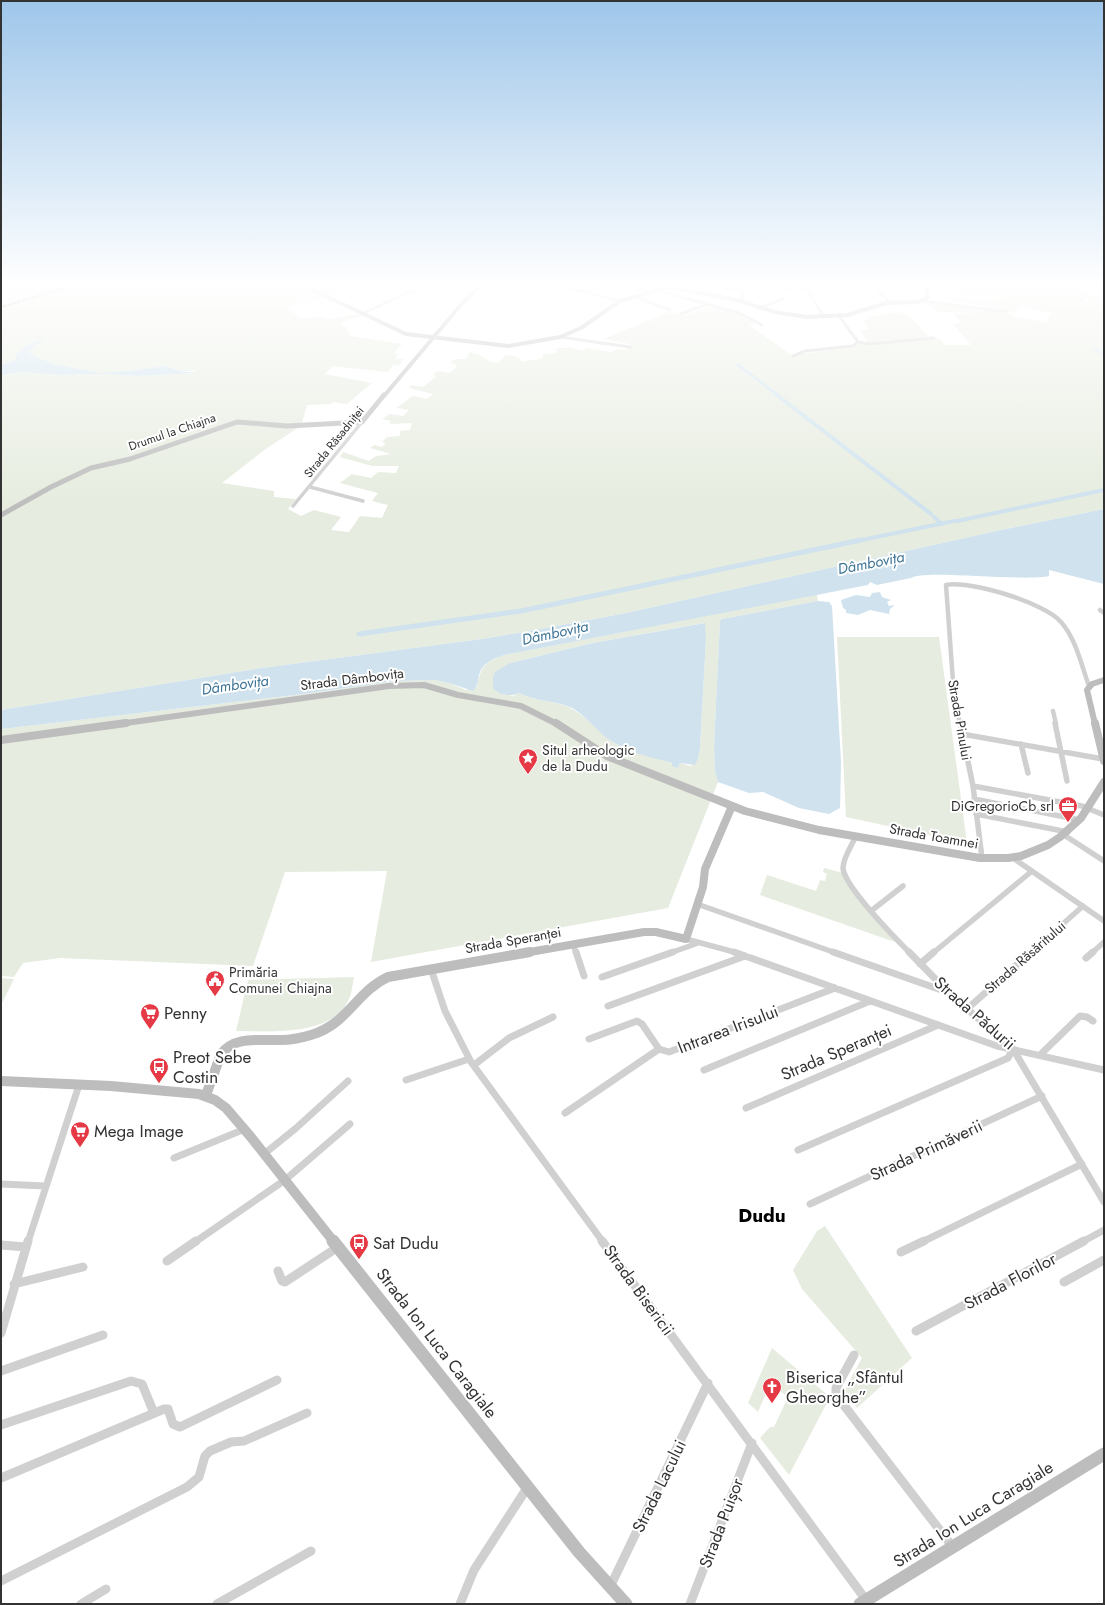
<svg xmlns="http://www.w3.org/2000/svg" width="1105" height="1605" viewBox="0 0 1105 1605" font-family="Jost,sans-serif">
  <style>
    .green { fill: #e6ecdf; fill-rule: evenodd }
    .water { fill: #cfe2ee }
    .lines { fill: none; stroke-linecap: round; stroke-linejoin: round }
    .canal-far2 { stroke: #cfe2ee; stroke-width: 3 }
    .canal-far1 { stroke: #cfe2ee; stroke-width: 4 }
    .canal { stroke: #cfe2ee; stroke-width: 5 }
    .street-far5 { stroke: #d0d0d0; stroke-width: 3 }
    .street-far4 { stroke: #d0d0d0; stroke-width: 3.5 }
    .street-far3 { stroke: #d0d0d0; stroke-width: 4.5 }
    .street-far2 { stroke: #d0d0d0; stroke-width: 5.5 }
    .street-far1 { stroke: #d0d0d0; stroke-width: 7 }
    .street { stroke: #d0d0d0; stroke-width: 9 }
    .secondary-far5 { stroke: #bdbdbd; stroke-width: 4 }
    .secondary-far4 { stroke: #bdbdbd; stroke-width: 5 }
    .secondary-far3 { stroke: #bdbdbd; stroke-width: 6 }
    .secondary-far2 { stroke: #bdbdbd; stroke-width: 8 }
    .secondary-far1 { stroke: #bdbdbd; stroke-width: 10 }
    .secondary { stroke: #bdbdbd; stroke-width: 13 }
    .rail-casing { stroke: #888; stroke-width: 2 }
    .rail { stroke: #fff; stroke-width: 1; stroke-dasharray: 2.5; stroke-linecap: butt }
    .labels { text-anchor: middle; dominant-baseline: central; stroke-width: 4; stroke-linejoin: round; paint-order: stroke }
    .far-street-label { font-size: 12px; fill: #333; stroke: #fff }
    .street-label { font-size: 14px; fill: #333; stroke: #fff }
    .poi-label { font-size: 14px; fill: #333; stroke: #fff; text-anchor: start }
    .water-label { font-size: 15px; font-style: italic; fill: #3f7597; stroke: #fff }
    .near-poi-label { font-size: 17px; fill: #333; stroke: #fff; text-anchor: start }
    .near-street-label { font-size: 17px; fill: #333; stroke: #fff }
    .near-quarter-label { font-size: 19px; font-weight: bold; fill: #000; stroke: #fff }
  </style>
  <rect width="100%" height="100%" fill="#fff"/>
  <path class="green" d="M1,281H286L310,289L326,299L285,306L302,319L321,316C334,324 349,310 362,316L340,323L347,330L350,336L402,344L394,353L398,354L395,359H403L399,366L394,365L387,372L333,366L325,374L372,383L347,404L333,402L331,404L307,405L301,426L267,448L222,483L274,491V497L296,499L288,509L301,516L314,510L341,517L331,530L349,532L360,516L382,518L388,505L372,501L378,493L340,483L352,474L371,478L378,472L396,473L399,466H372L340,457L343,452L369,461L376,456L391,454L370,448L374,445L382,447L386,443L382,442L387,437L400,436V431L410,430L412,423L392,424L389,423L391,421L382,419L390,414L403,416L409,410L396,408L413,396L427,399L433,394L409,388L411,385L423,387L437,376L433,375L437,371L450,373L457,366L450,362L456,359H466L470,352C482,354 488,363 498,363L506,355L518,357L522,362L543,358V354L556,353L557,348H572L582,351L587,348L611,352L617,349L627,350L630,344L604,339L669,312L685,316L710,306L738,314L755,323L749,325L791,355L856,347L860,343L870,345L939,338L945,345H971L953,324L961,323L954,314L978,313L936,312L925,302L1012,314V316L1045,322L1052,313L1020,307L1014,313L983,309L984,306L951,301V297L988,300L991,298L1017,300L972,294V296L954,294L956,281H1080V288L1085,295L1100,296V289H1104V509L1001,530L626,613L541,629L482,639L262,668L1,710V375L21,372L61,375L104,374L137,376L179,373L190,374L196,371H180L165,366L136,370L100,373L54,364L32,355L29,351L30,344L15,360L1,365Z
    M292,281H377L330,296Z
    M865,312L872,316L900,312L911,317L929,337L869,343L859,330L870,329L863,321L871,317Z
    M817,594L818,601L722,619L720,621L714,746L715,771L718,782L668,908L371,962L387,871L285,872L253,966L60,958L23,963L14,977L1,976V729L295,695L396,681L435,680L449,683L466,690L477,687C482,665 482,664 504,655ZM704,623L706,639L700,748L698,759L691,766L680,763L678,768C666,757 635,753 618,745C601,736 590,719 572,709C559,701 535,701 519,693L513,696L497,692L494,688L493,677L510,663L593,643Z
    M837,637H939L967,843L846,817Z
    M824,868L843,873L895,942L760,895L767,875L816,891L820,880L825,881L827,874L823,872Z
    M354,977C352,986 352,994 348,1001C330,1037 269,1031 236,1031L248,980Z
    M1,978L14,979L1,1005Z
    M825,1226L912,1358L857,1408L844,1391L862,1358L802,1289L793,1270L817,1231Z
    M772,1348L830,1397L789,1475L760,1438L770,1427H774L788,1397L770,1384L758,1412L748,1403Z"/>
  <path class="water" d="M44,338L38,345L33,346L34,348L29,351L32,355L54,364L100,373L136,370L165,366L180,371L199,373L137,376L104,374L61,375L21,372L1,375V365L15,360C17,348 34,342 44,338Z
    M1104,509V584L1049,570V576C1023,582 923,569 911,578L877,585L870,582L868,585L504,655C496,658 487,661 482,668C477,675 480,685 473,691L449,683L435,680L396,681L295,695L1,729V710L262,668L482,639L541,629L626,613L1001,530Z
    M880,592L882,597L891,600L887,602L889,606L895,605L890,609L889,614L870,610L858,615L846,613V610L843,608L841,600L856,595L870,597L872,593Z
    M818,601L829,602L832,606L841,762L840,808L829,814L799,808L763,792L749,793L718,782L715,771L714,746L720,621L722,619Z
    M705,623L706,639L700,748L698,759L695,765L680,763L678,768L672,766V763C651,757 625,752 607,738C595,729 586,716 572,708C557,701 535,701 519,693C512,697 498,695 493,688V677L495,672L510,663L593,643Z"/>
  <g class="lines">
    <path class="canal-far2" d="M1095,349L1104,354
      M738,365L779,396"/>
    <path class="canal-far1" d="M777,395L931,514
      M934,517L942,524
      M957,521L1104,490
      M857,541L954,521"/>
    <path class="canal" d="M359,634L521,611L861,540"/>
    <path class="street-far5" d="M413,281L424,285
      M483,281L548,289
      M542,281L620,301
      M634,281L666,287
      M802,281L824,317
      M869,281L890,303
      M1096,281L1100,288
      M735,282L742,291L743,302
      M609,284L649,292
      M705,284L742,291
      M716,285L738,281
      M668,287L689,281
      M782,289L806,288
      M656,290L739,313L762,325
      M634,296L670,310
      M1081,300L1087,294L1083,288L1082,281
      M923,301L1006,312
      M760,308L783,299
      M361,314L434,281
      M681,314L707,304
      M839,316L858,342
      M560,337L630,347
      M793,356L805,351L853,346L858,342L870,344L934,338"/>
    <path class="street-far4" d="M310,487L363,501
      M293,506L362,422"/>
    <path class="street-far3" d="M1100,610L1104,613
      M1053,711L1056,724
      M960,724L954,695L946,585C970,580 1045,603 1061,622C1076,639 1081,664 1089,686"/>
    <path class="street-far2" d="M960,723L973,786L982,858
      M1055,723L1067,781
      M962,734L1103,759
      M1021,744L1028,773
      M973,786L1082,806L1104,815
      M974,799L1080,820
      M976,814L1068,832
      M1064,835L1104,861
      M856,836C852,845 843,858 843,868C844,886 895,938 910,953
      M1013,858L1104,921
      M697,904L836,953
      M871,911L903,886
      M686,939L738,953
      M573,944L576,953
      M670,953L698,943
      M933,953L1032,871
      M1030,953L1083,906
      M1092,953L1104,942"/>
    <path class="street-far1" d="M576,952L584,976
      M734,952L997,1046L1104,1070
      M833,952L947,992
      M909,952L949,993L1013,1049L1104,1202
      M1086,958L1093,952
      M920,964L934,952
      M431,969L445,1011L471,1062L603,1242
      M602,977L673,952
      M608,1006L745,956
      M967,1009L1031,952
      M589,1039L637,1021L642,1024L659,1049L669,1052L835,988
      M1040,1055L1080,1016L1087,1017L1093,1021
      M474,1065L509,1038L553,1017
      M704,1070L870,1001
      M406,1080L469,1059
      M746,1108L938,1025
      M565,1113L659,1049
      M798,1150L1008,1058L1013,1049
      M264,1154L295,1129L348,1081
      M174,1158L245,1129
      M1,1184L45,1186
      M810,1204L1042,1096
      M28,1242L79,1085
      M195,1242L285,1180L350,1124
      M922,1242L1082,1164
      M1082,1242L1104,1230"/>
    <path class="street" d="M602,1241L866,1600
      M1,1245L26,1247
      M901,1252L924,1241
      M167,1261L196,1241
      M278,1271L282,1281L285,1282L338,1247
      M1064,1282L1104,1260
      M14,1284L83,1267
      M916,1331L1084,1241
      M1,1333L28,1241
      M854,1355L836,1388V1395L952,1546
      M1,1371L103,1335
      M1,1425L131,1381L142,1384L154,1413
      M1,1478L164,1409H168L173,1424L180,1427L277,1380
      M1,1581L187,1487L199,1477L205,1456L210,1451L231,1442L244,1441L307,1413
      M610,1587L708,1383
      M81,1604L106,1589
      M217,1604L311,1551
      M460,1604L474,1570L527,1488
      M690,1604L752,1443"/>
    <path class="secondary-far5" d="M311,289L406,334L508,346L560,337L581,328L620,301L668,287L737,300L775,312L807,317L847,315L886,303L918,302L928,297L926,281
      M384,396L459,307L484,281"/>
    <path class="secondary-far4" d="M1,515L51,487L91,468L130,459L237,422L287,426L362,422L384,395"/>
    <path class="secondary-far3" d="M119,724L389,686L424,685L458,695L521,706L557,724
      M1095,724L1087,690L1092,684L1104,680"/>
    <path class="secondary-far2" d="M556,723L607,756L745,811L819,830L980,858H1008L1021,856L1048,845L1060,837L1081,818L1104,782
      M1095,723L1104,761
      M1,740L126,723
      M524,953L644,932H656L686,939L703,887L705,869L732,806"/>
    <path class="secondary-far1" d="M1,1081L111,1086L199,1094L215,1100L226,1108L250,1136L334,1242
      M206,1095L221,1054C235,1035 260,1041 281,1040C291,1040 301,1038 311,1035C348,1024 356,992 388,977L530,952"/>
    <path class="secondary" d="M333,1241L579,1552L626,1604
      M860,1604L1104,1454"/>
    <g class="rail-casing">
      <path id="rail" d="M1,289L8,281
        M1,307L90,281"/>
    </g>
    <use href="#rail" class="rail"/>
  </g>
  <linearGradient id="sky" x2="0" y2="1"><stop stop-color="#9ec6ea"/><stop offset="0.56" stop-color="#fff"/><stop offset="1" stop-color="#fff" stop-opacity="0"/></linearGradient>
  <rect width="1105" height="506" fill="url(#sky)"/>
  <defs>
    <g id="sight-pin" transform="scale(1)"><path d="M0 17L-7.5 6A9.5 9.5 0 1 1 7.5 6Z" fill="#e63946" stroke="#fff"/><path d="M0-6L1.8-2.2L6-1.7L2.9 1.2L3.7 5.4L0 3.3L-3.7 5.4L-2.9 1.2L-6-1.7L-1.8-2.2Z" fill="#fff"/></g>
    <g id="office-pin" transform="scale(1)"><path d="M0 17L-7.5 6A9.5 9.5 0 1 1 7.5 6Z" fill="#e63946" stroke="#fff"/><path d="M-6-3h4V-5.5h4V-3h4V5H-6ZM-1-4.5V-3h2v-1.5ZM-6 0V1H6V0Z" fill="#fff"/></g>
    <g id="civic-pin" transform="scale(1)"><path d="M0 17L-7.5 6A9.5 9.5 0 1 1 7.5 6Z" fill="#e63946" stroke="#fff"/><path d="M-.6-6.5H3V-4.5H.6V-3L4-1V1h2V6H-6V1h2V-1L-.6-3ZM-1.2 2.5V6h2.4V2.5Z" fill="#fff"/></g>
    <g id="supermarket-pin" transform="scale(1)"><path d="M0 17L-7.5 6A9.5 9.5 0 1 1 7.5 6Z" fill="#e63946" stroke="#fff"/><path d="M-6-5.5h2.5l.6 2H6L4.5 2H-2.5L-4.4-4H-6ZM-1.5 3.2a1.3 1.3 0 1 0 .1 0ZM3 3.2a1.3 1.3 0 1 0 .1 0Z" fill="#fff"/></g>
    <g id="bus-pin" transform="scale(1)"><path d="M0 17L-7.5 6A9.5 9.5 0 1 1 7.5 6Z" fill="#e63946" stroke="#fff"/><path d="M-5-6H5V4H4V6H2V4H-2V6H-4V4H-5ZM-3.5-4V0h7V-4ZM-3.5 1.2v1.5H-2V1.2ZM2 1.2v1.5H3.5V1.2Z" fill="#fff"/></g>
    <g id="church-pin" transform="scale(1)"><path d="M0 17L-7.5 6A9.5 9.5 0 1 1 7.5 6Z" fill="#e63946" stroke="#fff"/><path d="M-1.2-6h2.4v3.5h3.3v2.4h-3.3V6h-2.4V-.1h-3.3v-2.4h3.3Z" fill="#fff"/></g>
  </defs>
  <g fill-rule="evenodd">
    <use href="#sight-pin" x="528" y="758"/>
    <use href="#office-pin" x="1068" y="806"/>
    <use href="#civic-pin" x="215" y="980"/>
    <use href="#supermarket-pin" x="150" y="1013"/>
    <use href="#bus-pin" x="159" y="1067"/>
    <use href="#supermarket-pin" x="80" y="1131"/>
    <use href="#bus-pin" x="359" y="1243"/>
    <use href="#church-pin" x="772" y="1387"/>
  </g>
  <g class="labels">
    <g class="far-street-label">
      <text transform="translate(172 432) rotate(-19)">Drumul la Chiajna</text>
      <text transform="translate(334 442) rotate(-51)">Strada Răsadniței</text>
    </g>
    <g class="street-label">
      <text transform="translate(352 679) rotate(-7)">Strada Dâmbovița</text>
      <text transform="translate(960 720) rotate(80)">Strada Pinului</text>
      <text transform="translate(934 836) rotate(10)">Strada Toamnei</text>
      <text transform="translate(513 940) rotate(-10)">Strada Speranței</text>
      <text transform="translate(1025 957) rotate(-41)">Strada Răsăritului</text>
    </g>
    <g class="poi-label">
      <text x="542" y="750">Situl arheologic<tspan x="542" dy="16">de la Dudu</tspan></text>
      <text x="1054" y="806" text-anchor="end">DiGregorioCb srl</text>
      <text x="229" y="972">Primăria<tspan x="229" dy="16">Comunei Chiajna</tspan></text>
    </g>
    <g class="water-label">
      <text transform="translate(871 563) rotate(-11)">Dâmbovița</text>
      <text transform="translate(555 633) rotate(-12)">Dâmbovița</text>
      <text transform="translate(235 685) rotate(-8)">Dâmbovița</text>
    </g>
    <g class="near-poi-label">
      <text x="164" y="1013">Penny</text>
      <text x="173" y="1057">Preot Sebe<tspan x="173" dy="20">Costin</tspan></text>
      <text x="94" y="1131">Mega Image</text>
      <text x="373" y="1243">Sat Dudu</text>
      <text x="786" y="1377">Biserica „Sfântul<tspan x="786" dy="20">Gheorghe”</tspan></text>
    </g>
    <g class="near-street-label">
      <text transform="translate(975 1013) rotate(41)">Strada Pădurii</text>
      <text transform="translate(728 1029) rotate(-21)">Intrarea Irisului</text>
      <text transform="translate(836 1052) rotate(-23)">Strada Speranței</text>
      <text transform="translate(926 1150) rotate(-25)">Strada Primăverii</text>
      <text transform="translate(1010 1281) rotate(-28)">Strada Florilor</text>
      <text transform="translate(639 1290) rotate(54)">Strada Bisericii</text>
      <text transform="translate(437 1343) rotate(52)">Strada Ion Luca Caragiale</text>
      <text transform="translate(659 1486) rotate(-64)">Strada Lacului</text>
      <text transform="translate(973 1514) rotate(-32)">Strada Ion Luca Caragiale</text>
      <text transform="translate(721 1523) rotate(-69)">Strada Puișor</text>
    </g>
    <g class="near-quarter-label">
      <text x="762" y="1215">Dudu</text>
    </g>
  </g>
  <rect width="1105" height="1605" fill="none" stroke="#333333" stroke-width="4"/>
</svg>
